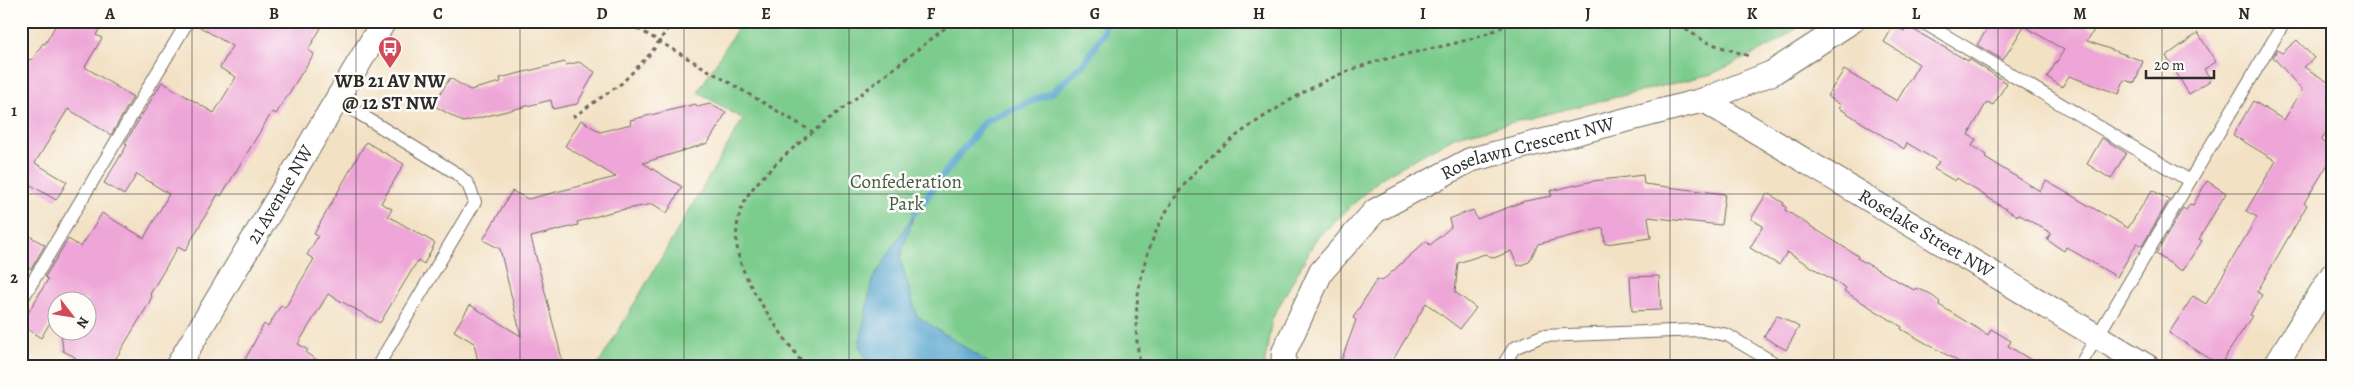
<svg xmlns="http://www.w3.org/2000/svg" width="2354" height="388" viewBox="0 0 2354 388" font-family="Alegreya,serif">
  <style>
    .green { fill: #7bcc8d; stroke: #537c5c }
    .water { fill: #54a4ce; stroke: #40687c }
    .lines { fill: none; stroke-linecap: round; stroke-linejoin: round }
    .stream { stroke: #54a4ce; stroke-width: 7 }
    .building { fill: #eea5d7 }
    .lane-casing { stroke: #716b61; stroke-width: 14 }
    .street-casing { stroke: #716b61; stroke-width: 26 }
    .path { stroke: #716b61; stroke-width: 3; stroke-dasharray: 4 4; stroke-linecap: butt }
    .lane { stroke: #fff; stroke-width: 12 }
    .street { stroke: #fff; stroke-width: 24 }
    .grid { fill: none; stroke: #2b2b2b; stroke-width: 1; stroke-opacity: 0.55 }
    .labels { text-anchor: middle; dominant-baseline: central; stroke-width: 5; stroke-linejoin: round; paint-order: stroke }
    .poi-label { font-size: 19px; font-weight: bold; fill: #2b2b2b; stroke: #fdfcf7 }
    .street-label { font-size: 19px; fill: #2b2b2b; stroke: #fdfcf7 }
    .park-label { font-size: 19px; fill: #435b48; stroke: #fdfcf7 }
    .neatline { fill: none; stroke: #2b2b2b; stroke-width: 2 }
    .grid-label { font-size: 16px; text-anchor: middle; font-weight: bold; fill: #2b2b2b }
  </style>
  <rect width="100%" height="100%" fill="#fdfcf7"/>
  <filter id="ink" filterUnits="userSpaceOnUse"><feTurbulence type="fractalNoise" baseFrequency=".02" numOctaves="2"/><feDisplacementMap in="SourceGraphic" scale="10" xChannelSelector="R" yChannelSelector="G"/><feConvolveMatrix kernelMatrix="1 2 1 2 8 2 1 2 1" color-interpolation-filters="sRGB"/></filter>
  <filter id="wash" filterUnits="userSpaceOnUse"><feTurbulence type="fractalNoise" baseFrequency=".0096" numOctaves="4" result="noise"/><feDisplacementMap in="SourceGraphic" scale="20" xChannelSelector="R" yChannelSelector="G"/><feGaussianBlur stdDeviation="1.12" result="paint"/><feColorMatrix in="noise" values="0 0 0 0 0 0 0 0 0 0 0 0 0 0 0 0 0 1.4 0 .05"/><feComposite in="paint" operator="in"/></filter>
  <g filter="url(#wash)">
    <rect width="100%" height="100%" fill="#f3e1c4"/>
    <path class="green" d="M742,21H1808L1770,46L1712,74L1456,136L1381,178L1316,239L1272,319L1264,367H597L743,119L698,92Z"/>
    <path class="water" d="M915,212L900,258L917,316L995,367H870L859,346L872,280Z"/>
    <g class="lines">
      <path class="stream" d="M915,212L985,121L1053,92L1085,62L1103,34L1106,24L1102,21"/>
    </g>
    <g id="blocks">
      <path class="building" d="M58,21H104L96,35L102,38L85,67L133,97L111,135L68,109L35,163L67,182L56,200L24,181L21,186V72L30,59L32,60L43,43L45,44Z
        M196,21H310L321,28L308,50L314,54L301,74L276,114L272,112L221,196L218,194L185,251L178,247L150,294L152,296L148,305L118,355L109,367H91L84,363L76,366L75,357L63,351L61,330H88V300H58V309L41,338L21,325L48,279L45,277L68,239L81,247L102,213L144,238L169,194L137,174L124,195L104,183L127,145L125,143L162,82L214,113L236,77L220,68L232,46L195,24Z
        M1992,21H2079L2094,30L2087,41L2143,61L2135,83L2124,80L2119,94L2069,76L2062,87L2047,77L2064,50L2024,26L2003,60L1977,45Z
        M1894,25L1904,31L1907,26L1968,61L1969,59L2007,83L1993,105L1987,102L1968,135L1976,139L1972,146L1987,155L1985,158L2040,191L2046,181L2128,228L2152,190L2169,200L2142,246L2137,243L2117,277L2066,247L2064,251L2047,240L2051,233L2018,214L2017,216L1957,178L1955,181L1934,169L1939,162L1907,143L1904,149L1839,108L1841,105L1827,96L1844,70L1897,101L1919,64L1884,42Z
        M2198,33L2216,62L2204,69L2211,80L2189,94L2166,56Z
        M2297,40L2314,58L2304,67L2333,85V123L2321,141L2333,148V156L2304,203L2307,205L2257,292L2262,295L2250,315L2252,316L2220,365L2169,333L2193,296L2206,304L2257,217L2246,211L2276,161L2233,135L2253,101L2284,120L2302,90L2273,57L2277,50L2282,53Z
        M565,62L566,65L579,62L595,72L577,104L553,109L551,100L463,122L433,105L450,78L470,90L501,82L500,78Z
        M696,104L697,107L710,104L726,113L708,143L643,163L682,187L667,213L653,204L611,212L577,222L578,225L531,237L564,367H479L474,343L454,331L470,305L521,336L500,249L483,240L512,191L528,199L616,177L565,146L581,120L600,132L631,124L630,120Z
        M2102,138L2126,153L2111,179L2087,164Z
        M366,142L404,164L381,203L392,209L388,216L435,243L424,264L418,260L380,323L328,294L298,344L308,350L306,353L328,367H241L264,324L268,327L281,305L285,308L314,259L307,255L318,236L314,234Z
        M1643,175L1644,184L1725,194L1721,225L1648,217L1651,238L1605,244L1603,228L1538,244L1529,262L1518,266L1511,251L1494,258L1485,254L1458,263L1455,292L1476,308L1460,329L1426,303L1389,367H1339L1356,320L1353,318L1377,279L1382,281L1426,241L1430,245L1451,227L1449,219L1473,210L1477,219L1525,201L1552,196L1550,191L1593,181Z
        M2207,181L2226,193L2199,239L2202,241L2182,271L2156,254L2183,208L2186,210L2190,204L2193,205Z
        M1767,193L1784,203L1783,205L1786,207L1785,210L1858,256L1857,258L1914,290L1916,288L1929,293L1940,302L1939,305L1988,335L1991,329L2011,341L2008,346L2043,367H1968L1901,329L1902,327L1844,291L1846,288L1787,252L1779,265L1750,248L1763,226L1751,219Z
        M21,231L45,245L31,269L21,263Z
        M1659,276L1661,310L1632,311L1630,277Z
        M1777,315L1799,327L1786,350L1764,337Z"/>
    </g>
  </g>
  <g filter="url(#ink)">
    <use href="#blocks" fill-opacity="0" stroke="#716b61" stroke-width="1"/>
    <g class="lines">
      <g class="lane-casing">
        <path id="lane" d="M1921,21L2190,181
          M337,100L456,173L468,184L475,202L377,367
          M21,301L188,21
          M1502,367L1514,348L1542,336L1700,330L1727,335L1781,367
          M2079,367L2285,21"/>
      </g>
      <g class="street-casing">
        <g id="street">
          <path id="s1" d="M1704,100L2148,367"/>
          <path id="s2" d="M177,367L384,21"/>
          <path id="s3" d="M1283,367L1284,352L1321,272L1375,211L1470,160L1704,100L1772,73L1852,21"/>
          <path d="M2274,367L2333,274"/>
        </g>
      </g>
      <path class="path" d="M615,21L640,30L813,132
        M1672,21L1706,42L1749,56
        M573,117L622,83L651,53L673,21
        M805,367C785,338 744,286 738,253C734,232 738,209 750,192C770,165 811,133 837,113C876,82 915,52 954,21
        M1141,367C1125,296 1150,216 1202,165C1225,143 1251,124 1278,108C1304,91 1332,76 1362,66C1412,49 1468,47 1514,21"/>
      <use href="#lane" class="lane"/>
      <use href="#street" class="street"/>
    </g>
  </g>
  <path class="grid" d="M192,21V367M356,21V367M520,21V367M684,21V367M849,21V367M1013,21V367M1177,21V367M1341,21V367M1505,21V367M1670,21V367M1834,21V367M1998,21V367M2162,21V367M21,194H2333"/>
  <defs>
    <g id="bus-pin" transform="scale(1.25)"><path d="M0 17L-7.5 6A9.5 9.5 0 1 1 7.5 6Z" fill="#d1495b" stroke="#fdfcf7"/><path d="M-5-6H5V4H4V6H2V4H-2V6H-4V4H-5ZM-3.5-4V0h7V-4ZM-3.5 1.2v1.5H-2V1.2ZM2 1.2v1.5H3.5V1.2Z" fill="#fff"/></g>
  </defs>
  <g fill-rule="evenodd">
    <use href="#bus-pin" x="390" y="48"/>
  </g>
  <g class="labels">
    <g class="poi-label">
      <text x="390" y="81">WB 21 AV NW<tspan x="390" dy="22">@ 12 ST NW</tspan></text>
    </g>
    <g class="street-label">
      <text stroke="none"><textPath href="#s3" startOffset="351">Roselawn Crescent NW</textPath></text>
      <text stroke="none"><textPath href="#s2" startOffset="201">21 Avenue NW</textPath></text>
      <text stroke="none"><textPath href="#s1" startOffset="259">Roselake Street NW</textPath></text>
    </g>
    <g class="park-label">
      <text x="906" y="182">Confederation<tspan x="906" dy="22">Park</tspan></text>
    </g>
  </g>
  <rect width="2354" height="388" fill="none" stroke="#fdfcf7" stroke-width="55"/>
  <g transform="translate(72 316) rotate(121)"><circle r="24" fill="#fdfcf7" stroke="#a9a8a5"/>
  <path d="M0-4L9 19L0 12L-9 19Z" fill="#d1495b"/>
  <text y="-8" font-size="14" font-weight="bold" text-anchor="middle" fill="#2b2b2b">N</text>
  </g>
  <path d="M2146 70v8h68v-8" fill="none" stroke="#2b2b2b" stroke-width="2.5"/>
  <text x="2154" y="70" font-size="15" fill="#2b2b2b" stroke="#fdfcf7" stroke-width="4" paint-order="stroke">20 m</text>
  <rect x="28" y="28" width="2298" height="332" class="neatline"/>
  <g class="grid-label">
    <text x="110" y="19">A</text>
    <text x="274" y="19">B</text>
    <text x="438" y="19">C</text>
    <text x="602" y="19">D</text>
    <text x="766" y="19">E</text>
    <text x="931" y="19">F</text>
    <text x="1095" y="19">G</text>
    <text x="1259" y="19">H</text>
    <text x="1423" y="19">I</text>
    <text x="1588" y="19">J</text>
    <text x="1752" y="19">K</text>
    <text x="1916" y="19">L</text>
    <text x="2080" y="19">M</text>
    <text x="2244" y="19">N</text>
    <text x="14" y="116">1</text>
    <text x="14" y="283">2</text>
  </g>
</svg>
